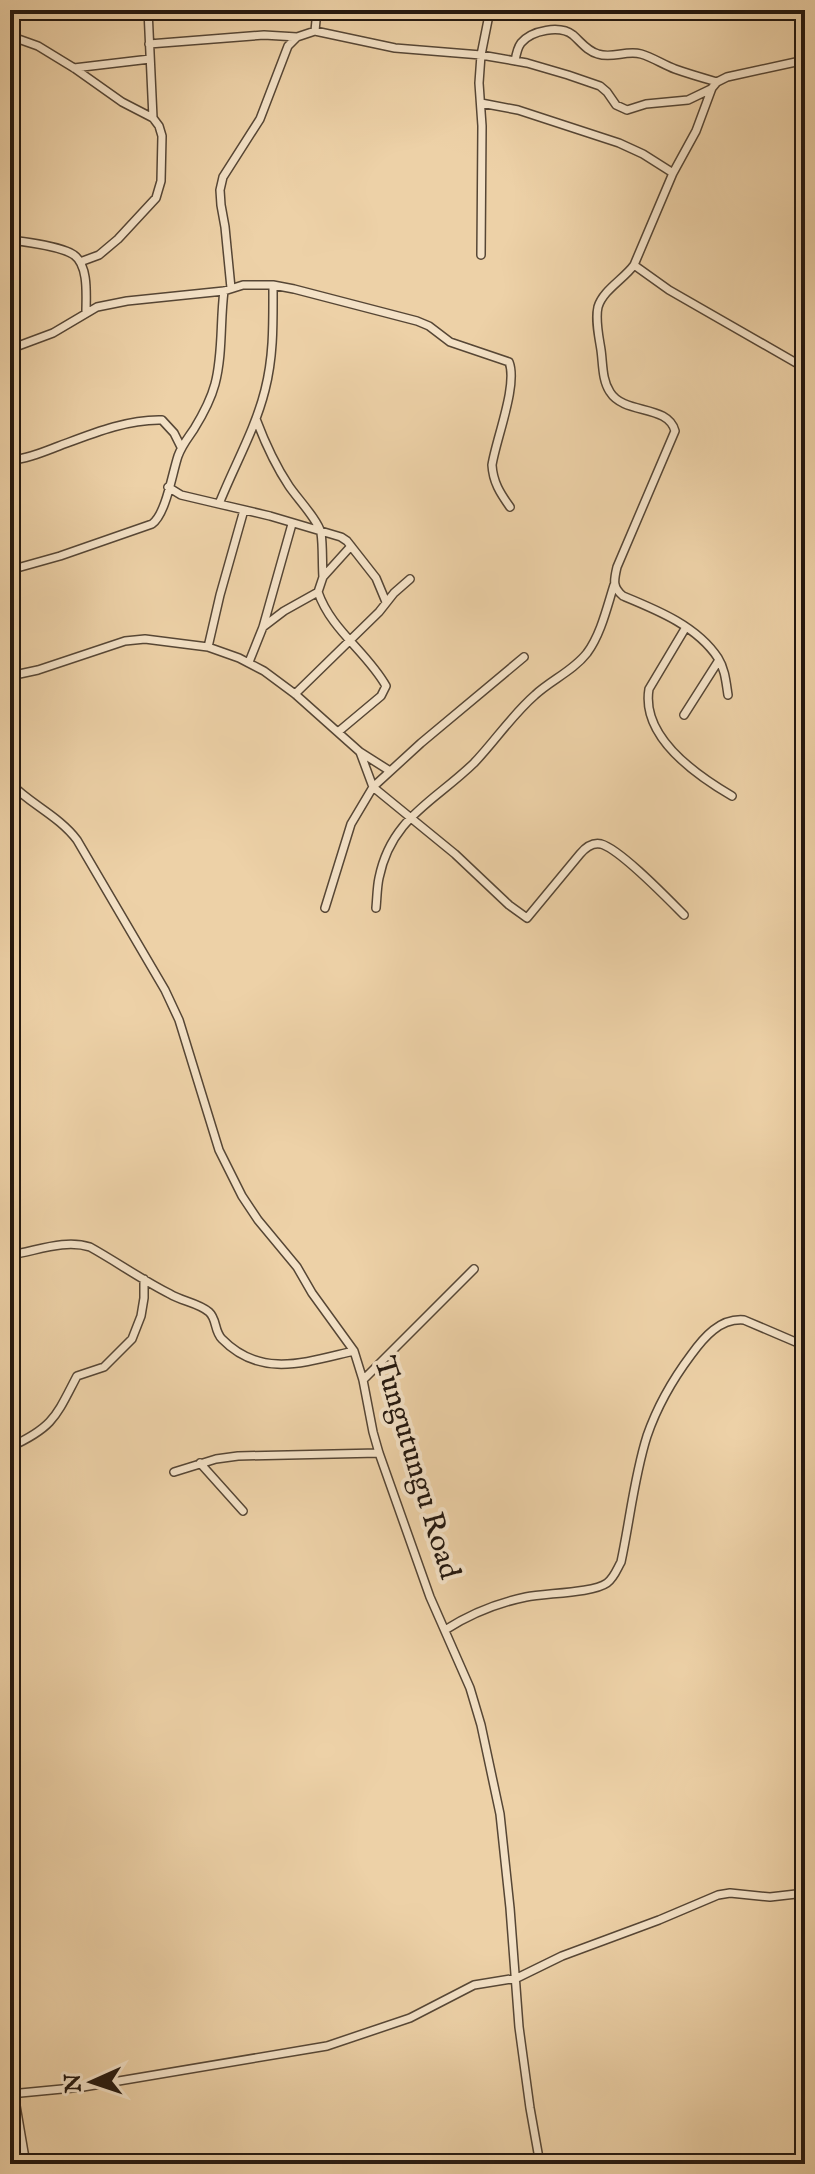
<svg xmlns="http://www.w3.org/2000/svg" width="815" height="2174" viewBox="0 0 815 2174" font-family="'IM FELL English',serif">
  <style>
    .lines { fill: none; stroke-linecap: round; stroke-linejoin: round }
    .minor-casing { stroke: #564635; stroke-width: 10 }
    .minor { stroke: #f3e1c6; stroke-width: 7 }
    .labels { text-anchor: middle; dominant-baseline: central; stroke-width: 8; stroke-linejoin: round; paint-order: stroke }
    .street-label { font-size: 30px; fill: #24180f; stroke: #f3e1c6 }
  </style>
  <rect width="100%" height="100%" fill="#edd1a7"/>
  <filter id="stains"><feTurbulence type="fractalNoise" baseFrequency=".0025" numOctaves="4"/><feColorMatrix values="0 0 0 0 .2 0 0 0 0 .09 0 0 0 0 .02 0 0 0 .5 -.17"/></filter>
  <radialGradient id="worn" r=".72"><stop offset=".6" stop-color="#630" stop-opacity="0"/><stop offset="1" stop-color="#630" stop-opacity=".3"/></radialGradient>
  <g class="lines">
    <g class="minor-casing">
      <path id="minor" d="M148,10L153,118
        M317,10L315,31L395,48L481,55L527,63L568,75L600,86L607,92L616,105L627,110L646,104L688,100L711,89
        M10,36L38,46L74,68L122,102L153,118L159,126L162,136L161,181L156,198L118,239L99,255L80,262
        M149,44L264,35L297,37
        M515,61C516,55 518,47 521,43C532,30 560,25 573,35C581,42 587,51 598,54C612,59 626,50 641,54C652,57 664,65 675,69C689,74 703,78 717,82
        M74,68L150,59
        M481,103L518,110L619,143L643,154L673,173
        M10,240C26,242 61,246 74,255C89,266 86,296 86,312
        M481,255L482,126L479,83L481,55L490,10
        M634,265L669,290L805,368
        M273,285C273,321 274,355 265,390C255,430 234,466 219,504L270,516L341,537L347,541L376,578L386,602
        M231,288L225,227L221,205L220,190L223,177L260,119L288,46L297,37L315,31
        M10,349L53,333L97,307L127,301L224,291L243,285H273L294,289L417,321L429,326L450,342L509,362C518,385 496,439 492,465C493,482 500,493 510,507
        M256,419C265,443 275,465 289,486C297,498 318,520 321,533C323,546 322,562 323,577
        M10,460C27,459 43,452 59,446C91,434 127,419 162,420L174,433L181,447
        M168,487L181,495L219,504
        M10,570L60,556L152,524C166,514 172,474 178,456C182,445 188,438 194,429C202,416 211,399 215,384C223,354 220,321 224,291
        M263,627L284,611L318,592
        M686,627L649,689C641,737 696,775 732,796
        M208,647L220,595L244,510
        M249,662L263,627L292,524
        M10,676L38,670L125,641L145,639L208,647L239,658L264,671L295,694L360,752L390,771
        M295,694L379,612L394,593L410,579
        M728,695C726,682 725,669 718,658C697,626 657,610 623,596C612,587 614,580 617,567L675,431C668,404 624,415 610,392C602,380 603,364 601,350C599,337 595,320 598,307C603,290 624,279 634,265L673,173L696,131L712,88L717,82L727,77L805,60
        M684,715L719,660
        M338,732L381,696L386,686C367,652 331,630 318,592L323,577L351,546
        M360,752L373,787L455,854L509,905L527,918L580,854C585,848 592,842 601,844C620,849 668,899 684,915
        M10,783C30,804 59,816 77,840L165,990L179,1020L219,1150L242,1196L258,1220L297,1267L312,1293L354,1351L363,1380L373,1432L379,1453L430,1597L470,1688L481,1725L500,1814L510,1908L519,2027L530,2108L540,2164
        M325,908L351,824L373,787L421,743L524,657
        M376,908C377,898 377,887 379,878C391,818 434,802 474,763C495,741 512,715 535,695C551,680 573,671 587,653C601,634 607,607 614,585
        M10,1255C37,1251 64,1239 90,1247C117,1262 142,1280 170,1294C181,1301 199,1303 209,1312C217,1319 214,1331 222,1339C261,1379 306,1362 354,1351
        M363,1380L474,1269
        M10,1447C54,1427 56,1416 77,1376L104,1367L132,1339L141,1316L144,1298V1279
        M200,1463L243,1511
        M174,1472L216,1459L238,1456L379,1453
        M445,1630C470,1614 497,1603 526,1597C546,1593 593,1593 607,1583C614,1578 617,1569 621,1562C630,1520 634,1477 647,1436C657,1407 673,1379 691,1355C704,1337 720,1318 744,1320L805,1346
        M805,2075L800,2080V2087L805,2103
        M10,2094L83,2087L327,2046L410,2018L474,1985L517,1978L562,1956L659,1920L718,1895L730,1893L770,1897L805,1893
        M14,2094L26,2164"/>
    </g>
    <use href="#minor" class="minor"/>
  </g>
  <g class="labels">
    <g class="street-label">
      <text transform="translate(416 1468) rotate(73)">Tungutungu Road</text>
    </g>
  </g>
  <rect width="815" height="2174" fill="none" stroke="#edd1a7" stroke-width="40"/>
  <rect x="12" y="12" width="791" height="2150" fill="none" stroke="#24180f" stroke-width="4"/>
  <rect x="20" y="20" width="775" height="2134" fill="none" stroke="#24180f" stroke-width="2"/>
  <g transform="translate(92 2082) rotate(267)" stroke="#f3e1c6" stroke-width="6" paint-order="stroke">
  <path d="M0-6L14 30L0 20L-14 30Z" fill="#24180f"/>
  <text y="-12" font-size="22" font-weight="bold" text-anchor="middle" fill="#24180f">N</text>
  </g>
  <rect width="100%" height="100%" filter="url(#stains)"/>
  <rect width="100%" height="100%" fill="url(#worn)"/>
</svg>
